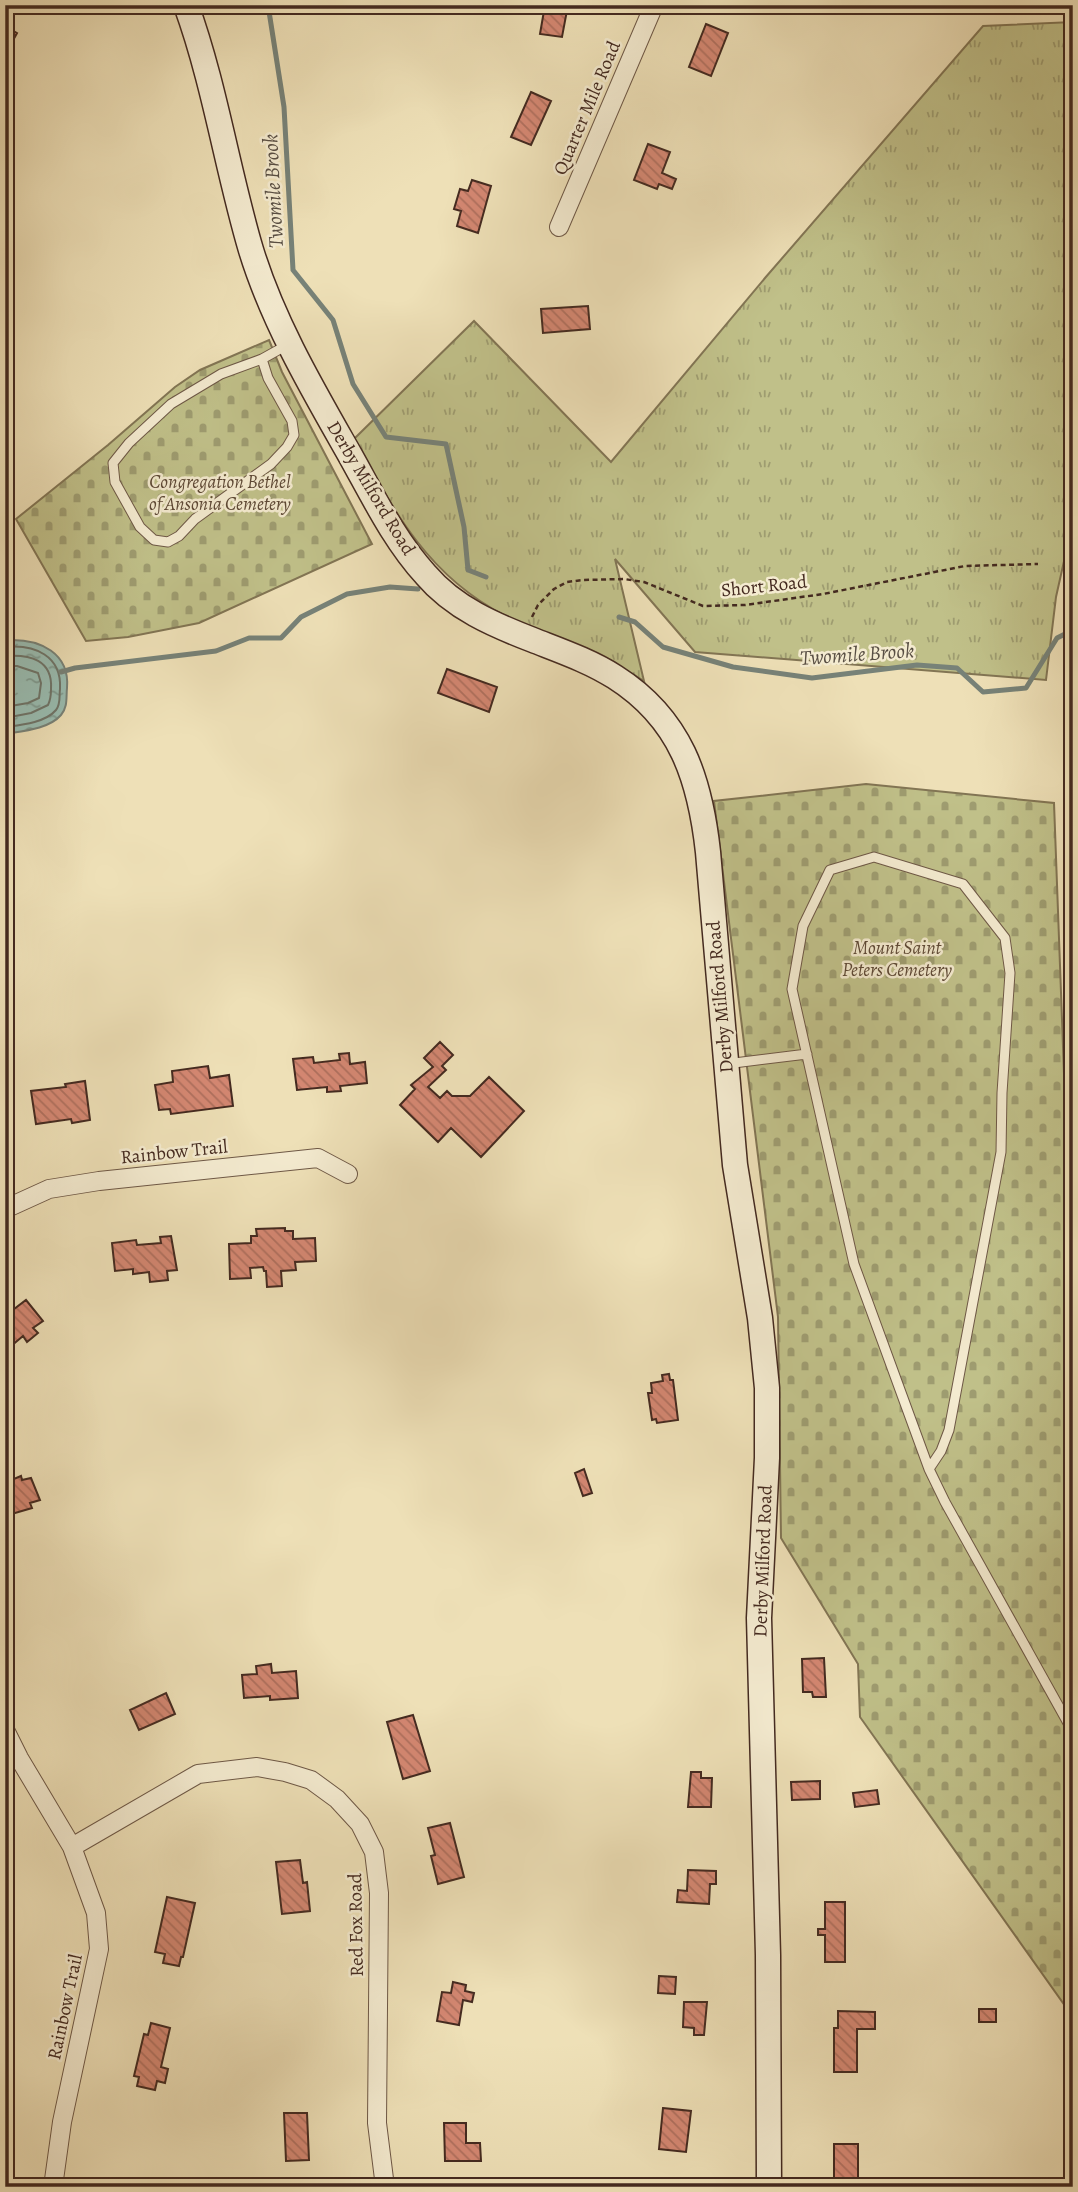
<svg xmlns="http://www.w3.org/2000/svg" width="1078" height="2192" viewBox="0 0 1078 2192" font-family="Alegreya,serif">
  <style>
    .cemetery { fill: url(#cemetery-stones); stroke: #827554; stroke-width: 2 }
    .park { fill: url(#park-tufts); stroke: #827554; stroke-width: 2 }
    .water { fill: url(#water-ripples); stroke: #778278; stroke-width: 2 }
    .lines { fill: none; stroke-linecap: round; stroke-linejoin: round }
    .shore { stroke: #6e7469; stroke-width: 2 }
    .stream { stroke: #778278; stroke-width: 5 }
    .building { fill: url(#building-back-hatch); stroke: #442a20; stroke-width: 2 }
    .service-casing { stroke: #6e5846; stroke-width: 11 }
    .minor-casing { stroke: #6e5846; stroke-width: 20 }
    .secondary-casing { stroke: #442a20; stroke-width: 27 }
    .path { stroke: #442a20; stroke-width: 2.5; stroke-dasharray: 5 3.5; stroke-linecap: butt }
    .service { stroke: #f4ebd0; stroke-width: 9 }
    .minor { stroke: #f4ebd0; stroke-width: 18 }
    .secondary { stroke: #f4ebd0; stroke-width: 24 }
    .labels { text-anchor: middle; dominant-baseline: central; stroke-width: 5; stroke-linejoin: round; paint-order: stroke }
    .street-label { font-size: 19px; fill: #442a20; stroke: #f4ebd0 }
    .park-label { font-size: 19px; font-style: italic; fill: #5d4835; stroke: #f4ebd0 }
    .water-label { font-size: 21px; font-style: italic; fill: #594f44; stroke: #f4ebd0 }
  </style>
  <defs>
    <pattern id="cemetery-stones" width="16" height="16" patternUnits="userSpaceOnUse" patternTransform="scale(1.75)"><rect width="16" height="16" fill="#c0c089"/><path d="M2 7V4a2 2 0 0 1 4 0v3zM10 15v-3a2 2 0 0 1 4 0v3z" fill="#9e9c70"/></pattern>
    <pattern id="park-tufts" width="24" height="20" patternUnits="userSpaceOnUse" patternTransform="scale(1.75)"><rect width="24" height="20" fill="#c0c089"/><path d="M3 7l-1-3M5 7V3M7 7l1-3M15 17l-1-3M17 17v-4M19 17l1-3" fill="none" stroke="#9e9c70"/></pattern>
    <pattern id="water-ripples" width="26" height="14" patternUnits="userSpaceOnUse" patternTransform="scale(1.75)"><rect width="26" height="14" fill="#99bdb2"/><path d="M2 4q2-2 4 0t4 0M15 11q2-2 4 0t4 0" fill="none" stroke="#7e9a90"/></pattern>
    <pattern id="building-back-hatch" width="6" height="6" patternUnits="userSpaceOnUse" patternTransform="scale(1.75)"><rect width="6" height="6" fill="#d48772"/><path d="M-1 5l2 2M0 0l6 6M5-1l2 2" fill="none" stroke="#ae6f5d"/></pattern>
  </defs>
  <rect width="100%" height="100%" fill="#eee0b7"/>
  <filter id="stains"><feTurbulence type="fractalNoise" baseFrequency=".00286" numOctaves="4"/><feColorMatrix values="0 0 0 0 .2 0 0 0 0 .09 0 0 0 0 .02 0 0 0 .5 -.17"/></filter>
  <radialGradient id="worn" r=".72"><stop offset=".6" stop-color="#630" stop-opacity="0"/><stop offset="1" stop-color="#630" stop-opacity=".3"/></radialGradient>
  <path class="cemetery" d="M269,340L282,372L372,544L199,623L128,637L86,641L16,519L108,445L175,387L200,370Z
    M866,784L1054,803L1066,1128L1073,1178V2017L860,1717L858,1664L781,1538L778,1317L714,801Z"/>
  <path class="park" d="M1073,22V521L1056,597L1046,680L695,652L615,559L644,681C600,653 550,639 504,615C428,576 393,510 354,439L474,321L611,462L765,278L983,26Z"/>
  <path class="water" d="M9,640C40,639 70,653 67,688C66,697 68,707 61,715C49,729 23,731 5,734V641Z"/>
  <g class="lines">
    <path class="shore" d="M5,647C35,644 62,656 60,689C59,696 61,704 56,710C45,723 20,725 5,727
      M5,656C30,654 53,660 51,689C51,695 51,699 48,705L31,713L5,718
      M5,666H17L38,673L41,683L39,698L28,703L5,707"/>
    <path class="stream" d="M268,5L284,107L293,270L333,320L353,384L386,437L446,444L464,527L468,570L486,577
      M619,617L635,622L663,647L733,667L812,678L917,665L957,668L983,692L1026,688L1057,638L1073,630
      M61,672L75,668L216,651L249,638H281L301,617L347,594L390,587L418,589"/>
  </g>
  <path class="building" d="M545,5H568L562,37L540,34Z
    M706,24L728,33L711,76L689,67Z
    M5,26L17,33L5,55Z
    M531,92L551,101L531,145L511,137Z
    M648,144L670,152L662,173L676,179L672,189L659,184L657,189L634,180Z
    M472,180L491,186L478,233L457,226L461,211L454,209L460,189L468,191Z
    M588,306L590,329L543,333L541,309Z
    M447,669L497,687L489,712L438,693Z
    M440,1042L453,1055L442,1066L446,1070L428,1087L440,1098L447,1091L452,1096H470L489,1077L524,1111L481,1157L451,1128L438,1142L400,1105L415,1089L411,1085L433,1067L424,1058Z
    M349,1053L350,1064L365,1062L367,1083L340,1086L341,1091L327,1092V1087L297,1090L293,1059L313,1057L314,1063L340,1060L339,1054Z
    M208,1066L210,1078L229,1075L233,1106L171,1114L170,1109L159,1110L155,1085L173,1082L172,1071Z
    M85,1081L90,1120L72,1123L71,1119L36,1124L31,1091L66,1087L65,1084Z
    M285,1228V1231H293V1239L315,1238L316,1261L295,1262L296,1270L281,1271L282,1286L267,1287L266,1271H264L263,1267L250,1268L251,1278L230,1279L229,1244L251,1243V1236H257L256,1229Z
    M171,1236L177,1270L167,1271L168,1280L150,1282L149,1272L133,1274V1269L115,1271L112,1243L136,1240L137,1245L161,1243L160,1237Z
    M26,1300L43,1321L33,1328L38,1333L27,1342L23,1336L10,1347L5,1343V1316Z
    M669,1374L670,1380H673L678,1420L657,1423L656,1419L652,1420L648,1393H652L651,1383L663,1381L662,1375Z
    M5,1453L14,1479L21,1476L22,1480L31,1478L40,1500L30,1503L32,1508L5,1516Z
    M584,1469L592,1493L583,1496L575,1473Z
    M824,1658L826,1697H813L812,1692H803L802,1659Z
    M271,1664L272,1673L296,1671L298,1698L270,1700V1696L244,1698L242,1675L257,1674L256,1666Z
    M166,1693L175,1714L139,1730L130,1710Z
    M413,1715L430,1771L403,1779L387,1722Z
    M691,1772H701V1778H712L711,1807H688Z
    M820,1781V1799L792,1800L791,1782Z
    M877,1790L879,1804L855,1807L853,1793Z
    M450,1823L464,1877L438,1884L431,1856L435,1855L428,1828Z
    M300,1860L303,1883L307,1882L310,1911L282,1914L276,1862Z
    M688,1870L716,1871V1884H710L709,1904L677,1902L678,1890L687,1891Z
    M167,1897L195,1903L183,1957H181L179,1966L163,1963L165,1954L155,1952Z
    M825,1902H845V1962H825V1935H818V1929H825Z
    M659,1976L676,1977L675,1994L658,1993Z
    M453,1982L466,1985L465,1991L474,1993L472,2002L463,2000L459,2025L437,2021L442,1992L451,1993Z
    M684,2002H707L704,2035H694V2028L683,2027Z
    M979,2009H996V2022H979Z
    M838,2011L875,2012V2029H857V2072H834V2028H838Z
    M151,2023L170,2028L161,2067L168,2069L165,2083L157,2081L155,2090L137,2086L139,2077L134,2076L144,2034L148,2035Z
    M663,2108L691,2111L686,2152L659,2149Z
    M284,2113H307L309,2160L286,2161Z
    M444,2123H466V2143H480L481,2161H445Z
    M834,2144H858V2186H834Z
    M110,2180L133,2182V2187H110Z"/>
  <g class="lines">
    <g class="service-casing">
      <path id="service" d="M262,359L268,378L292,421L294,435L287,447L271,464L195,519L179,536L168,542L154,540L140,527L115,482L113,463L129,443L171,404L221,374L262,359L289,344
        M726,1064L807,1054
        M929,1469L941,1451L949,1430L1001,1152L1002,1093L1010,973L1005,938L963,884L874,857L830,870L803,926L792,989L854,1264L929,1469L945,1502L1073,1732"/>
    </g>
    <g class="minor-casing">
      <path id="minor" d="M559,227L654,5
        M5,1209L49,1189L99,1181L318,1158L348,1174
        M5,1730L19,1758L72,1847L96,1913L99,1949L62,2122L53,2187
        M72,1847L198,1774L257,1767L285,1772L311,1780L337,1799L360,1824L374,1852L379,1893L377,2123L385,2187"/>
    </g>
    <g class="secondary-casing">
      <path id="secondary" d="M186,5C215,85 227,169 251,250C273,322 313,390 350,455C373,496 394,540 426,575C454,608 494,625 533,640C561,651 590,661 615,677C681,719 700,779 708,852L735,1165L760,1318L767,1388V1458L759,1618L768,1955L769,2187"/>
    </g>
    <path class="path" d="M532,617L538,605L554,589L567,582L583,580L624,579L644,582L703,606L745,605L823,594L965,566L1038,564"/>
    <use href="#service" class="service"/>
    <use href="#minor" class="minor"/>
    <use href="#secondary" class="secondary"/>
  </g>
  <g class="labels">
    <g class="street-label">
      <text transform="translate(587 108) rotate(-67)">Quarter Mile Road</text>
      <text transform="translate(371 488) rotate(59)">Derby Milford Road</text>
      <text transform="translate(764 586) rotate(-6)">Short Road</text>
      <text transform="translate(720 997) rotate(-95)">Derby Milford Road</text>
      <text transform="translate(174 1152) rotate(-6)">Rainbow Trail</text>
      <text transform="translate(763 1561) rotate(-88)">Derby Milford Road</text>
      <text transform="translate(356 1925) rotate(-91)">Red Fox Road</text>
      <text transform="translate(65 2007) rotate(-78)">Rainbow Trail</text>
    </g>
    <g class="park-label">
      <text x="220" y="482">Congregation Bethel<tspan x="220" dy="22">of Ansonia Cemetery</tspan></text>
      <text x="897" y="948">Mount Saint<tspan x="897" dy="22">Peters Cemetery</tspan></text>
    </g>
    <g class="water-label">
      <text transform="translate(273 191) rotate(-93)">Twomile Brook</text>
      <text transform="translate(857 654) rotate(-4)">Twomile Brook</text>
    </g>
  </g>
  <rect width="1078" height="2192" fill="none" stroke="#eee0b7" stroke-width="28"/>
  <rect x="7" y="7" width="1064" height="2178" fill="none" stroke="#442a20" stroke-width="3.5"/>
  <rect x="14" y="14" width="1050" height="2164" fill="none" stroke="#442a20" stroke-width="2"/>
  <rect width="100%" height="100%" filter="url(#stains)"/>
  <rect width="100%" height="100%" fill="url(#worn)"/>
</svg>
